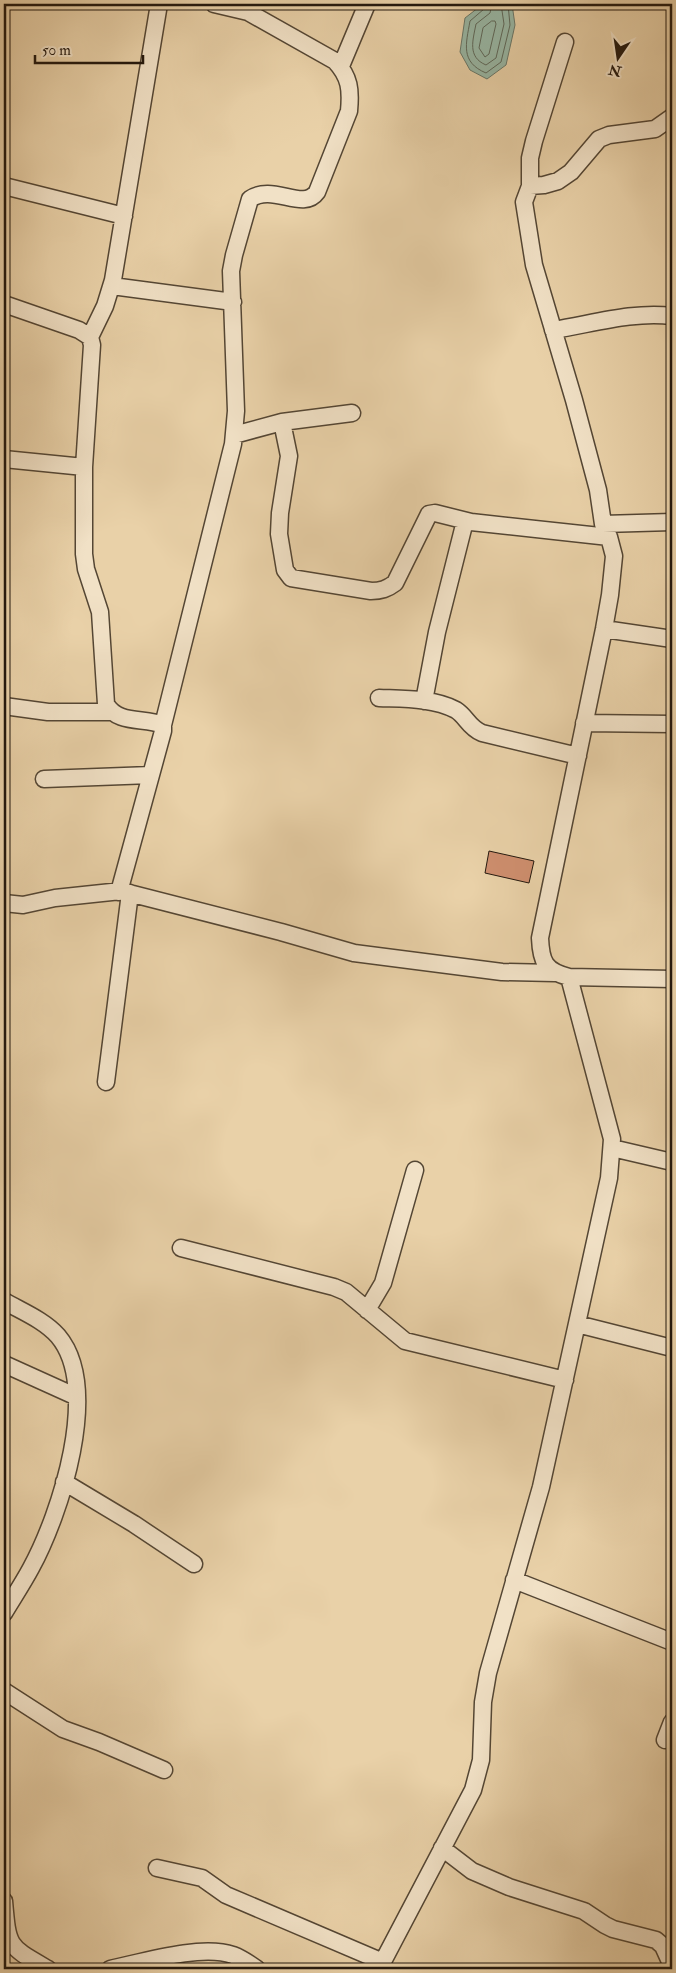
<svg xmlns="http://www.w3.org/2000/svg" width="676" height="1973" viewBox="0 0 676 1973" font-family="'IM FELL Double Pica',serif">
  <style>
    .water { fill: #98b7a5; stroke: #697769 }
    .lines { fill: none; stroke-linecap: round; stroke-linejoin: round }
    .shore { stroke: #5e685a; stroke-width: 1 }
    .building { fill: #cf8f6f; stroke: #23180e }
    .minor-casing { stroke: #544634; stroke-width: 19 }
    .minor { stroke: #f1e1c6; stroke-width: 16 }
  </style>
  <rect width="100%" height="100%" fill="#e9d1a8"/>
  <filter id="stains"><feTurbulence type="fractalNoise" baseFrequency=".004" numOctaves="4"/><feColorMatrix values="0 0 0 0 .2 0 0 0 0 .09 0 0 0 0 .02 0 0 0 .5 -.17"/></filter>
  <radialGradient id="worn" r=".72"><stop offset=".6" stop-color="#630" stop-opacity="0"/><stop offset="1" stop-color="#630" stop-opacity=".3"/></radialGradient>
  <path class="water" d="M483,4H512L515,25L506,65L487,79L470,70L460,52L465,18Z"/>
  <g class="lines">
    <path class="shore" d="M486,4L484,9L470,21C466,44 460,62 486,73L501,62L510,25L508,4
      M492,4L490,13L476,24C473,40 467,57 486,65L496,58L504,24L501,4
      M492,21H495L496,24L489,54L485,57L479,48L483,28Z"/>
  </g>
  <path class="building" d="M489,851L534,861L529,883L485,873Z"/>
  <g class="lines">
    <g class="minor-casing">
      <path id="minor" d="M341,66L367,4
        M4,186L124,216
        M530,186V158L534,141L565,42
        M112,286L233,302
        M4,304L79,330L90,337L92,345L84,467V554L86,569L100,612L106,704C118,725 144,717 163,725V731L119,892
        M553,330C592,324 633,311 672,316
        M90,337L105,306L113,280L159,4
        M282,422L289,456L280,513L279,534L285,570L291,578L371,591C381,591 387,589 395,583L429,514L435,513L471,522L609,537
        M234,435L282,422L352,413
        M4,459L84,467
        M603,524L672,522
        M604,629L672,639
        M379,698C404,699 433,698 456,710C467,717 468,727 482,733L578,756
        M424,701L437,632L465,521
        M4,706L48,712H111
        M584,723L672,724
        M163,725L233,444L236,411L231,271L234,255L250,199C273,183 303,212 317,192L349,111C351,90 350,77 335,61L248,12L214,4
        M44,779L151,775
        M4,903L23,905L55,898L121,891L281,932L354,953L502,972L555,973
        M569,977L672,979
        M106,1082L130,893
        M612,1148L672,1162
        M181,1248L334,1287L346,1292L405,1341L565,1380
        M4,1301C21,1311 44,1320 58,1336C102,1388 60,1515 31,1568C23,1583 13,1598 4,1613
        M367,1310L383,1283L415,1170
        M577,1324L672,1348
        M4,1364L77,1397
        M64,1482L134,1524L194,1564
        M514,1580L672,1642
        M4,1691L63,1729L99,1742L164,1770
        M665,1740L672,1722
        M442,1848L472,1871L509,1887L584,1911L605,1925L613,1929L656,1940L663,1946L672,1966
        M157,1868L202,1878L226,1895L383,1962
        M4,1901C8,1948 8,1946 48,1969
        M110,1969C143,1962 201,1944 233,1955C241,1958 250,1964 257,1969
        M379,1969L473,1790L481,1760L483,1702L488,1673L541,1487L609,1178L612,1139L569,977C545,971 541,962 540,938L604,629L610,595L614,556L609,537L603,524L598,490L574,400L534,265L524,202L530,186L544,185L558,181L571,172L599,139L609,135L655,129L672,117"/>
    </g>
    <use href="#minor" class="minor"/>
  </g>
  <rect width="676" height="1973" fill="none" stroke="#e9d1a8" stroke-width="20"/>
  <rect x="5" y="5" width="666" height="1963" fill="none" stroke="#23180e" stroke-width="2.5"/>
  <rect x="10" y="10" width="656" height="1953" fill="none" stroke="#23180e"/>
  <g transform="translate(618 58) rotate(193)" stroke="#f1e1c6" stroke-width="4" paint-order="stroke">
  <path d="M0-4L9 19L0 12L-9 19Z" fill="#23180e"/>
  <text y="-8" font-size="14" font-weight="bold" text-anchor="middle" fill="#23180e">N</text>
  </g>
  <path d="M35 55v8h108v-8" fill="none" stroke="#23180e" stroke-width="2.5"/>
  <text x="42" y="55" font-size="15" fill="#23180e" stroke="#f1e1c6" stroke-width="4" paint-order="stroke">50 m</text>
  <rect width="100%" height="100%" filter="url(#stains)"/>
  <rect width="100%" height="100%" fill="url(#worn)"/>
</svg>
